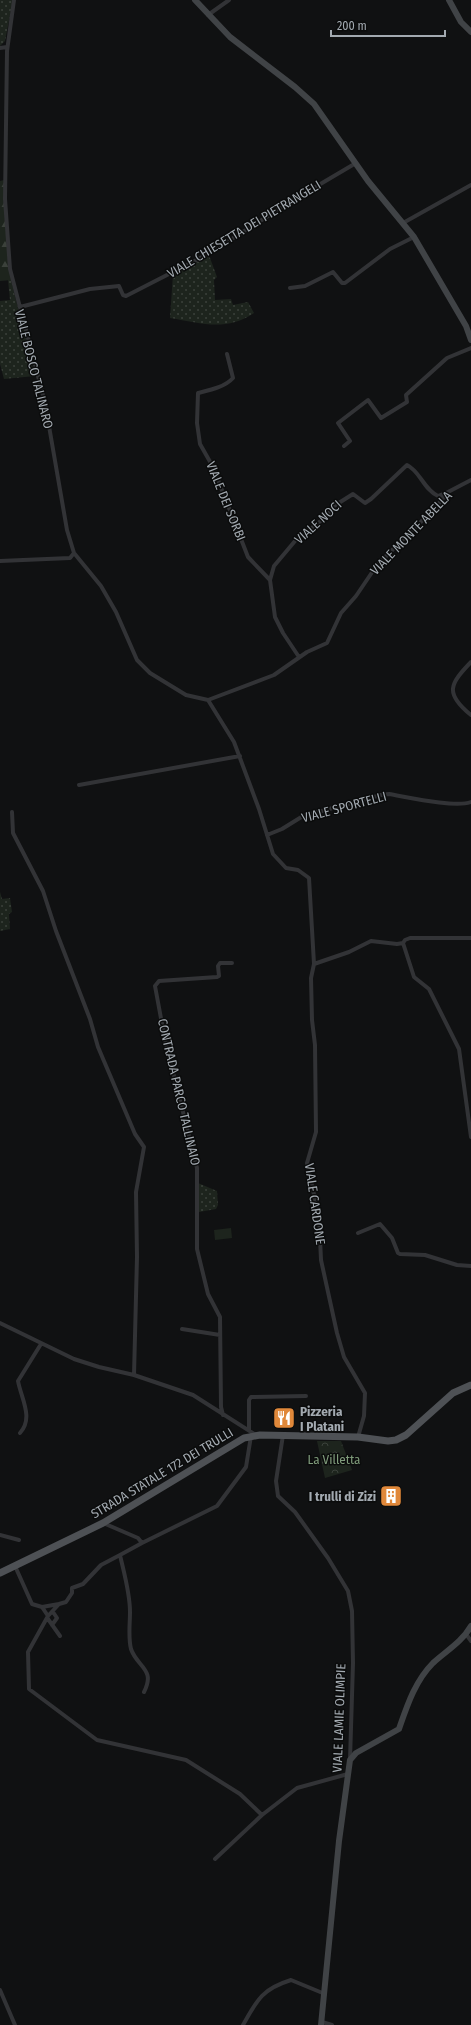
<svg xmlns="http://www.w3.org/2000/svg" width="471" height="2025" viewBox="0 0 471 2025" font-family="'Fira Sans Condensed',sans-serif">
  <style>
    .grass { fill: url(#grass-dots) }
    .forest { fill: url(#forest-firs) }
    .park { fill: url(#park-crowns) }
    .pitch { fill: #1d241d }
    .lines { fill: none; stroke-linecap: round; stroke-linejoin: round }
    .street { stroke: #323336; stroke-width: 4 }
    .secondary { stroke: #404346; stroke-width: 6 }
    .primary { stroke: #4e5155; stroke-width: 7 }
    .labels { text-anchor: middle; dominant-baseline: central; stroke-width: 3; stroke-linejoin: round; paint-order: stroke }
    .street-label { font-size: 13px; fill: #a3aab1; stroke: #0b0c0c }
    .poi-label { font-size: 13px; font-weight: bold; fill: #a3aab1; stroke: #0b0c0c; text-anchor: start }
    .park-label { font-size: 13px; fill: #7f9b7b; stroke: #0b0c0c }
  </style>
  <defs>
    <pattern id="grass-dots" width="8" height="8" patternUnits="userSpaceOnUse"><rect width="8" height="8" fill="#1d241d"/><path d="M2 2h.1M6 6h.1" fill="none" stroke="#3b413b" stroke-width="1.8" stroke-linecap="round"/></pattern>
    <pattern id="forest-firs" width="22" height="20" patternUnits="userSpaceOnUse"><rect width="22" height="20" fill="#1d241d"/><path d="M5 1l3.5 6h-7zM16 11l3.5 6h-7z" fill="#3b413b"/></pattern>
    <pattern id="park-crowns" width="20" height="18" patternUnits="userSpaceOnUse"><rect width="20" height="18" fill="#1d241d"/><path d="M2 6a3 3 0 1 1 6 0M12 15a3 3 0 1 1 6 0" fill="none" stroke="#3b413b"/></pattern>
  </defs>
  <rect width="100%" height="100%" fill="#101112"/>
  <path class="grass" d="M0,0H13L5,41L0,46Z
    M208,256L210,258L217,277L214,280L215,300L231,299L233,305L248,302L254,313C226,332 201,323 170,318L173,274Z
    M8,280H11L35,376L4,379L0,364V301L10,300Z
    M0,892L2,899L10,898L12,912L9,914L10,929L0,931Z
    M198,1183L217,1191L218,1205L216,1209L199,1212Z"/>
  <path class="forest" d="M4,180L11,280L0,281V181Z"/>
  <path class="park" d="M317,1441H341L352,1470L325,1478Z"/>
  <path class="pitch" d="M231,1228L232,1238L215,1240L214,1230Z"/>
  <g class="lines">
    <path class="street" d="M14,0L7,51L5,199L10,269L45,403L67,530L74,553L101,586L116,612L137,660L150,673L186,695L208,700
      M208,15L229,0
      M0,48L7,47
      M403,223L471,185
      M290,288L305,286L333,272L342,283H345L390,249L414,237
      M20,307L90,289L119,286L123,295L126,296L208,254L295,199L356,163
      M227,354L233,378C225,387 210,390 198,393L197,423L200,444L213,467L248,557L270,580L275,617L283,633L299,657
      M344,446L350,441L338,423L368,400L381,418L407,402L406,395L447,358L471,348
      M0,561L70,558L74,553
      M270,580L274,566L295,541L327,516L334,506L353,494L365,503L371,499L407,465C420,471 424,490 438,496L448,492
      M471,662C450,684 444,693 471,715
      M208,700L234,742L259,809L273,854L286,868L298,870L309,878L314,964L311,978L312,1020L315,1045L316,1132L307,1163L319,1217L321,1260L337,1333L344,1357L365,1393L364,1416L358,1437
      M208,700L274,675L307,652L327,643L341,613L356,596L377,565L436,507L448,492L471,480
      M79,785L240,756
      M12,812L13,833L43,891L56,931L90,1019L98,1047L135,1134L144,1147L136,1192L137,1257L134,1375
      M267,835L282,829L303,816L381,795L389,794C407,797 455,808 471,802
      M403,943L414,977L429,989L459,1049L471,1137
      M314,964L349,952L371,941L397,944L403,943L405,940L410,938H471
      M358,1233L380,1224L392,1238L398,1253L400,1254L425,1255L457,1265L471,1266
      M0,1323L74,1359L99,1367L134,1375L193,1395L256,1435
      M182,1329L220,1335
      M223,1415L221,1407L220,1317L208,1294L197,1249V1168L165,1040L155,986L159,981L217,977L219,976L218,966L220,963H232
      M249,1430V1400L251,1397L306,1396
      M20,1433C34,1418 21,1398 18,1381L41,1344
      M283,1435L276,1481L278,1496L295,1512L328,1558L348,1591L352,1611L353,1663L350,1760
      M103,1523L138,1538L142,1543L217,1506L246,1467L251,1436
      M0,1535L19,1540
      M142,1543L120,1555C124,1573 130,1593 130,1612C130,1624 128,1637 131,1649C137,1667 156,1669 144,1692
      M15,1566L32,1604L42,1607L48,1616L28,1652L29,1689L97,1740L186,1760L240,1794L262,1815L297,1788L348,1774
      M59,1604L66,1602L72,1593V1588L83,1584L101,1565L120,1555
      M42,1607L59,1604L48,1616
      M48,1619L60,1636
      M52,1625L57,1618L53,1612
      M466,1634L471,1641
      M215,1859L262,1815
      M0,1990L15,2025
      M322,2022L332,2025
      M243,2025C257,2000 262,1989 291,1980L325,1994"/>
    <path class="secondary" d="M195,0L230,37L295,87L314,104L368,181L414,237L466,326L471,340
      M449,0L461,22L471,32
      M321,2025L339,1841L350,1760L356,1753L399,1729C407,1706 415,1681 433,1663C446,1651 462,1642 471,1626"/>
    <path class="primary" d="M0,1573L103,1523L244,1438L260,1435L358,1437L388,1441L396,1440L406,1435L453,1393L471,1385"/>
  </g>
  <defs>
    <g id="restaurant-square" transform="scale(1.15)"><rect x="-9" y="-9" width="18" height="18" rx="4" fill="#e0883a" stroke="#0b0c0c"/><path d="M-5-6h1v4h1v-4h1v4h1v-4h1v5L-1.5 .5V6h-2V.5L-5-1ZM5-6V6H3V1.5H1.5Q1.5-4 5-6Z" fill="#fff"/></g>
    <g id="building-square" transform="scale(1.15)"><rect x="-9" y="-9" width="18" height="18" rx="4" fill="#e0883a" stroke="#0b0c0c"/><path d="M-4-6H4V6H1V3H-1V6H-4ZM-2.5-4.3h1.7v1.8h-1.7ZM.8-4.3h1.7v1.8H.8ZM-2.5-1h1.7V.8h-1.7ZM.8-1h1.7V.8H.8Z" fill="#fff"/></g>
  </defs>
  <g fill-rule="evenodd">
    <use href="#restaurant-square" x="284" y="1418"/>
    <use href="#building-square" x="391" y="1496"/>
  </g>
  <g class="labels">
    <g class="street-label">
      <text transform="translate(244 229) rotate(-31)">VIALE CHIESETTA DEI PIETRANGELI</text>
      <text transform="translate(34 369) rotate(76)">VIALE BOSCO TALINARO</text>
      <text transform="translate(226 501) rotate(68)">VIALE DEI SORBI</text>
      <text transform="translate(318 522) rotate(-42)">VIALE NOCI</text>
      <text transform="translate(411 533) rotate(-46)">VIALE MONTE ABELLA</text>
      <text transform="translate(344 807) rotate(-15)">VIALE SPORTELLI</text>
      <text transform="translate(179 1092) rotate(77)">CONTRADA PARCO TALLINAIO</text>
      <text transform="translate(315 1204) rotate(82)">VIALE CARDONE</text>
      <text transform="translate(162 1473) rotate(-31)">STRADA STATALE 172 DEI TRULLI</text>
      <text transform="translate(339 1718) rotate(-88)">VIALE LAMIE OLIMPIE</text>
    </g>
    <g class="poi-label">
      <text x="300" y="1411">Pizzeria<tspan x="300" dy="15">I Platani</tspan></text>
      <text x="376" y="1496" text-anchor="end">I trulli di Zizi</text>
    </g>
    <g class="park-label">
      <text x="334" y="1459">La Villetta</text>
    </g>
  </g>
  <path d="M331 30v6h114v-6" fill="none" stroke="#a3aab1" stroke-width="2"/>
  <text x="337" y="30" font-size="12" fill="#a3aab1" stroke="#0b0c0c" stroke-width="3" paint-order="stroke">200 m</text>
</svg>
